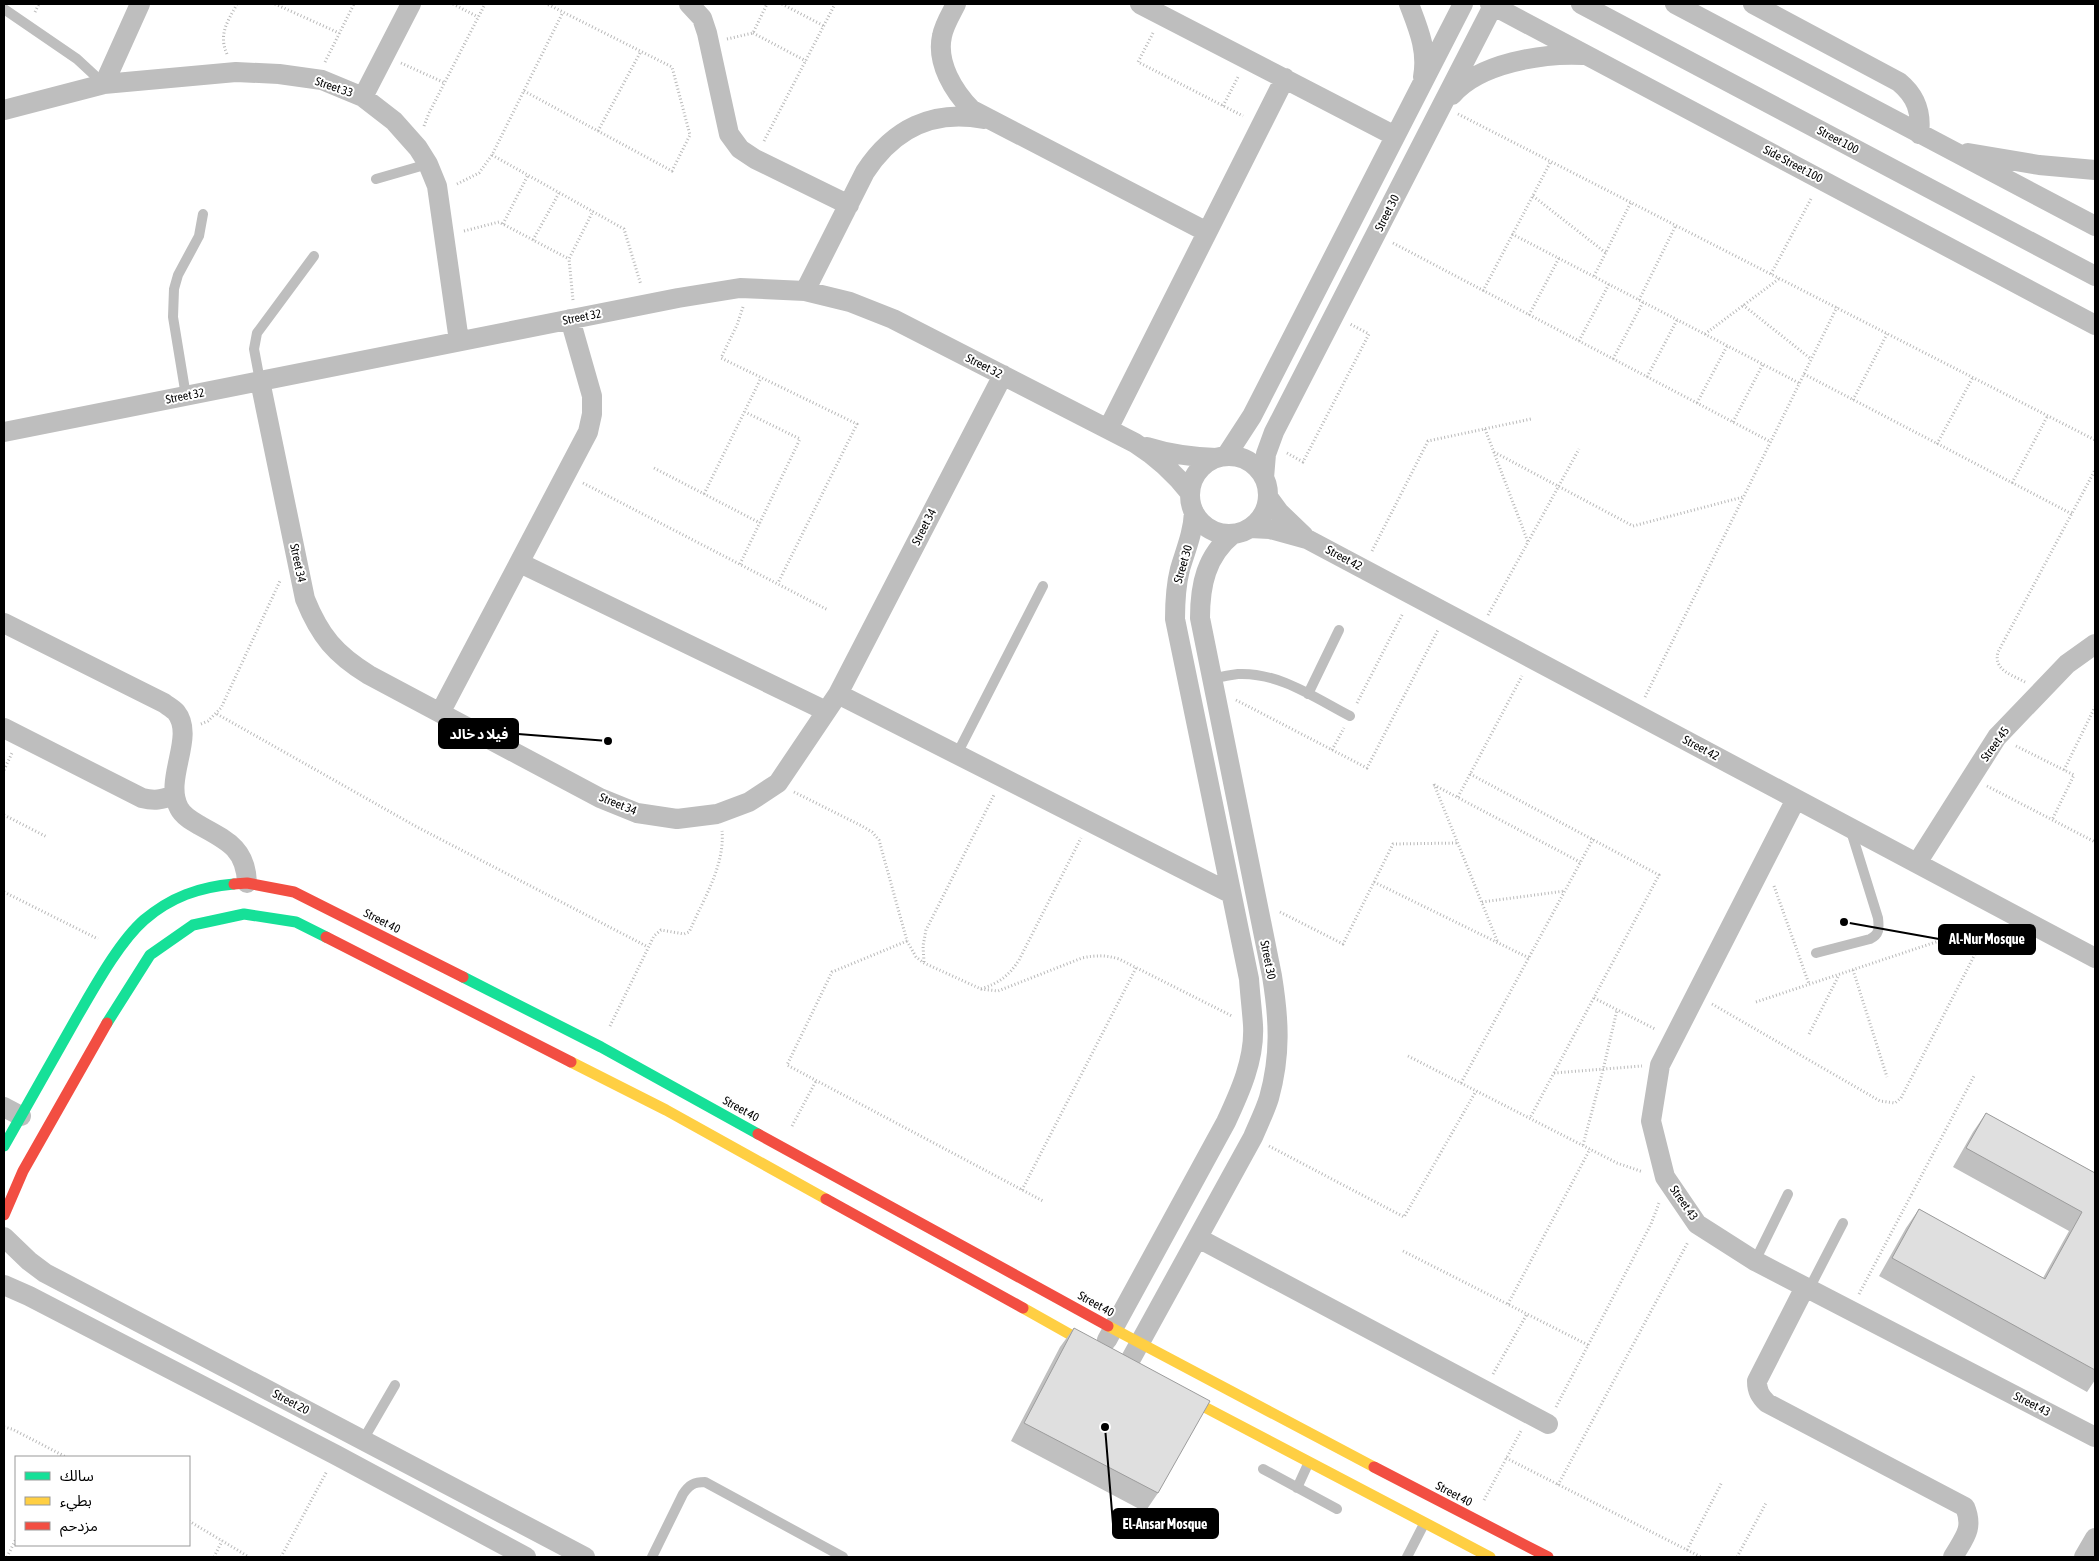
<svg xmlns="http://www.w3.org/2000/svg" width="2099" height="1561" viewBox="0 0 2099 1561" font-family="'Asap Condensed','Noto Sans Arabic',sans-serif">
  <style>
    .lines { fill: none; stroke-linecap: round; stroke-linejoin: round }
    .path { stroke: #b9b9b9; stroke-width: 3; stroke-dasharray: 1 2.5; stroke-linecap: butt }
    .lane { stroke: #bebebe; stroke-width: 10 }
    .street { stroke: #bebebe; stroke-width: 20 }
    .fast { stroke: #16e098; stroke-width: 11 }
    .slow { stroke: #ffcf43; stroke-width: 11 }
    .jam { stroke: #f24e42; stroke-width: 11 }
    .wall { fill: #c0c0c0 }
    .building { fill: #dfdfdf; stroke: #9c9c9c }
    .labels { text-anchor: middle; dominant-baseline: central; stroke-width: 4; stroke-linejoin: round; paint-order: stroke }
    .street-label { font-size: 12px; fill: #000; stroke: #fff }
    .leader { fill: none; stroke: #000; stroke-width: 2 }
    .callout-dot { fill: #000; stroke: #fff; stroke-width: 2 }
    .callout { fill: #000; stroke: #000; stroke-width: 2 }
    .callout-label { font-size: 14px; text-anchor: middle; font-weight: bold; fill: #fff }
  </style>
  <rect width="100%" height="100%" fill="#fff"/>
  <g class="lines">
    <path class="path" d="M275,4L339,33
      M453,4L478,17
      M782,4L824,26
      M35,12L39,4
      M753,33L806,61
      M1153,33L1138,62L1243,116
      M727,39L753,33L767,4
      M227,54C218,34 228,21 237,4
      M325,62L354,4
      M401,63L445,83
      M524,91L672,171L690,135L672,67L547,4
      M1223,106L1238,77
      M1458,114L2095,440
      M424,126L429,113L485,4
      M598,131L641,51
      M764,141L835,4
      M492,155L624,229L641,285
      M457,184L479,173L492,155L563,12
      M1533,196L1606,253
      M503,224L528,175
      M464,231L499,222L569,259
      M1512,234L1799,383
      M533,240L559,193
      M1393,243L1771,442
      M1771,274L1812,197
      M1594,276L1631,202
      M1483,291L1551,161
      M573,300L569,259L593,211
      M1639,300L1676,225
      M1743,305L1811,359
      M743,307L737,325L721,358L857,424L778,583
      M1529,315L1559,258
      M1705,334L1780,278
      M1579,341L1609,284
      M1613,359L1643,302
      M1804,374L2072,514
      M1647,377L1677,320
      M1853,400L1887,334
      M1697,403L1727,346
      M1733,422L1763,364
      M1485,429L1528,542
      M1937,444L1973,377
      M1494,452L1633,526L1743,497
      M1287,453L1303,462L1369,334L1350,324
      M654,468L760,523
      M583,483L828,610
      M2012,483L2048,415
      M704,494L761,378
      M1372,551L1428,441L1531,419
      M740,564L800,439L745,412
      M1488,615L1579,449
      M2025,682C2012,675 1993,670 1998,652L2095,470
      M1645,697L1837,307
      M1236,700L1367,768L1438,630
      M1357,703L1403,613
      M217,714L417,827L648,947
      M201,724L208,721L221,708L280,581
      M2016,746L2074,775L2052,820
      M1332,750L1344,728
      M4,770L12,753
      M2064,770L2095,707
      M1470,774L1659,875L1530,1118
      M1434,784L1498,943
      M1434,785L1580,862
      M1987,786L2095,842
      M794,792L862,826L872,832L879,840L907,941L916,957L924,963L981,989L998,991L1082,958C1096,955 1106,955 1119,959L1232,1016
      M1458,797L1522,676
      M4,815L47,837
      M1374,882L1529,958
      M1774,886L1809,984
      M4,892L98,939
      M1482,902L1565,891
      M1280,912L1343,944L1393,844L1458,843
      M907,941L832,972L787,1065L1043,1201
      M924,962L923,946L926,930L994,795
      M1853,970L1887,1077
      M981,989C999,983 1009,976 1019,960L1081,838
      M1594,998L1655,1029
      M1756,1002L1960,934
      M1712,1004L1880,1101L1895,1103L1901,1098L1990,925
      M610,1026L654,936L661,930L684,934L689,932L691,928C704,898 725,865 722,831
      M1809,1034L1839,975
      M1408,1056L1617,1163L1643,1172
      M1554,1073L1642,1066
      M1461,1083L1593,839
      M792,1126L816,1081
      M1583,1145L1603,1070L1617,1010
      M1269,1146L1404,1217L1476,1091
      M1022,1190L1136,968
      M1403,1251L1588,1345
      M1859,1294L1974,1076
      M1508,1304L1590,1149
      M1493,1374L1527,1314
      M1556,1407L1651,1224L1659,1203
      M4,1427L12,1429L66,1457
      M1506,1458L1701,1557
      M1558,1485L1688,1242
      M1484,1500L1521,1431
      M189,1521L249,1557
      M1687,1550L1722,1482
      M7,1557L16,1539
      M214,1557L222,1541
      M281,1557L327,1471
      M1737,1557L1766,1503"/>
    <path class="lane" d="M4,9L77,59L104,84
      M376,179L428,164
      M260,381L254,349L257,333L314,256
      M186,396L173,317L174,289L178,275L199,236L203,214
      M1211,679C1220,677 1229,675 1238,674C1279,672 1315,698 1350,716
      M1308,694L1339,630
      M957,754L1043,586
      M1816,953L1870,939C1880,934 1879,928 1878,918L1850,828
      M1755,1261L1788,1194
      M1809,1289L1843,1223
      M363,1440L395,1385
      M1263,1469L1337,1509
      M1297,1488L1308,1464
      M652,1557L683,1494C689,1485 694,1482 705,1482L843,1557
      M1407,1557L1424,1524"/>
    <path class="street" d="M689,4L702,18L707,33L729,134L740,149L755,159L849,205
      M956,4C951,14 944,25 942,36C936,63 954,92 972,110L1207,232
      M1140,4L1395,136
      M1409,4C1418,28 1428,50 1423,77
      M1490,4L2095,325
      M1581,4L2095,276
      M1675,4L2095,226
      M1753,4L1899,82C1916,96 1922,112 1919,134
      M104,84L140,4
      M1452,95C1479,63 1543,53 1583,55
      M363,97L411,4
      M4,110L104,84L236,72L279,74L322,80L363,97L394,121L418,148L428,164L437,186L459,341
      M1968,153L2039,165L2095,170
      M805,291L865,172C893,129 933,109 984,119
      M260,381L305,599C320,636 335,654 369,675L600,798L637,813L677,819L717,814L749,802L778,783L838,694L1003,375
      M1108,429L1285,78
      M4,432L678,298L740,288L805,291L850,302L893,319L1135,443C1157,457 1174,472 1190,493
      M1147,447C1169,454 1192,457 1216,458
      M1226,456L1252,416L1463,4
      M1190 495a39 39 0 1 1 78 0a39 39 0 1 1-78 0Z
      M1264,478L1266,454L1274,432L1494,4
      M1268,497L1279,512L1304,536
      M1250,528L1270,529L1307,539L2095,958
      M520,563L826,711
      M4,623L164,703C168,706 173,709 176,712C196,737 163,779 179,808C183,816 192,821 199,825C226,840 246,848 247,883
      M838,694L1230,893
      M440,713L588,432L592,414V396L570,319
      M4,728L142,798C154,801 162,800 174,795
      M1796,799L1660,1065L1651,1121L1665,1177L1697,1224L1755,1261L2095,1437
      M1917,863L1997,737L2067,664L2095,644
      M4,1107L21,1116
      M4,1237L29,1261L45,1273L585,1557
      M1198,1238L1548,1424
      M4,1285L29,1296L336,1455L526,1557
      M1805,1287L1757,1381C1757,1391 1760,1396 1767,1403L1965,1507C1974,1529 1964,1538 1953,1557
      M1107,1340L1226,1122C1240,1092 1255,1059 1253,1025C1252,1010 1250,994 1249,979L1175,619C1175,602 1176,585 1180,569C1186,549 1193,533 1194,512
      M1127,1366L1253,1137C1258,1125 1265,1111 1269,1098C1281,1055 1279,1019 1272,976L1200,618C1200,585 1206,556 1233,534
      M2084,1557L2095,1538"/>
    <path class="fast" d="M463,977L601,1047L758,1134
      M107,1023L150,955L193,925L244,914L296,922L326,937
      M4,1146C28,1103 53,1060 77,1017C94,988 119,942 144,920C171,897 199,887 234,884"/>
    <path class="slow" d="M571,1062L666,1110L826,1199
      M1023,1308L1103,1353
      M1108,1326L1374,1467
      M1174,1391L1490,1557"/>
    <path class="jam" d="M234,884L247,883L294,892L463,977
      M326,937L571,1062
      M758,1134L1108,1326
      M826,1199L1023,1308
      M4,1215L23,1171L107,1023
      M1374,1467L1548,1557"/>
  </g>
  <path class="wall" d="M1986,1113L2095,1173V1380L2087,1392L1879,1276L1906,1228L1919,1209L2043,1278L2069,1231L1953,1167L1973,1132Z
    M1074,1328L1158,1493L1145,1512L1011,1441L1060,1347Z"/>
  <path class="building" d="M1986,1113L2095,1173V1370L1892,1258L1919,1209L2045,1279L2082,1212L1966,1148Z
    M1074,1328L1210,1401L1158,1493L1024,1423Z"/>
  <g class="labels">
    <g class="street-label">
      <text transform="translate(334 87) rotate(19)">Street 33</text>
      <text transform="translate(1838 140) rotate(28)">Street 100</text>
      <text transform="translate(1793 164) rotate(28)">Side Street 100</text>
      <text transform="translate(1387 213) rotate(-63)">Street 30</text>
      <text transform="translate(582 317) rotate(-11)">Street 32</text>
      <text transform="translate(984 366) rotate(27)">Street 32</text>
      <text transform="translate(185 396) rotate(-11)">Street 32</text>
      <text transform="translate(924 527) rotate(-63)">Street 34</text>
      <text transform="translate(1344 558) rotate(28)">Street 42</text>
      <text transform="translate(298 563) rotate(78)">Street 34</text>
      <text transform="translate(1183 564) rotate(-74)">Street 30</text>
      <text transform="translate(1995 744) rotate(-54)">Street 45</text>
      <text transform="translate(1701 748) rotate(28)">Street 42</text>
      <text transform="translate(618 804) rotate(22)">Street 34</text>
      <text transform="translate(382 921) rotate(27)">Street 40</text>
      <text transform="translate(1268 960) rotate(79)">Street 30</text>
      <text transform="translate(741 1109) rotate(29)">Street 40</text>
      <text transform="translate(1684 1203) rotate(55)">Street 43</text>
      <text transform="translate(1096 1304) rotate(29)">Street 40</text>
      <text transform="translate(291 1402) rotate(28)">Street 20</text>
      <text transform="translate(2032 1404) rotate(27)">Street 43</text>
      <text transform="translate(1454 1494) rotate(28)">Street 40</text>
    </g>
  </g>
  <path class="leader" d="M608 741L518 734M1844 922L1939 939M1105 1427L1113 1524"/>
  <g class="callout-dot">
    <circle cx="608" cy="741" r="5"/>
    <circle cx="1844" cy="922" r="5"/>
    <circle cx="1105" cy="1427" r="5"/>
  </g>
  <g class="callout">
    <rect x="439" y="719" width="79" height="29" rx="5"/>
    <rect x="1939" y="925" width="96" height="29" rx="5"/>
    <rect x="1113" y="1509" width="105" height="29" rx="5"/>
  </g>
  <g class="callout-label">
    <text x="479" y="739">فيلا د خالد</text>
    <text x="1987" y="944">Al-Nur Mosque</text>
    <text x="1165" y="1529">El-Ansar Mosque</text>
  </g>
  <rect width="2099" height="1561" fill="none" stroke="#000000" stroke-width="10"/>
  <rect x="15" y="1456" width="175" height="90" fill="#ffffff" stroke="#999999"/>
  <rect x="25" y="1472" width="25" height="8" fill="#16e098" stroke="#999999"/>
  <text x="60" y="1481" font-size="15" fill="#000000">سالك</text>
  <rect x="25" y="1497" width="25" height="8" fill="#ffcf43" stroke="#999999"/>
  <text x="60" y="1506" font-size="15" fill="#000000">بطيء</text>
  <rect x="25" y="1522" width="25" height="8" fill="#f24e42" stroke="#999999"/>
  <text x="60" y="1531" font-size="15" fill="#000000">مزدحم</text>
</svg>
